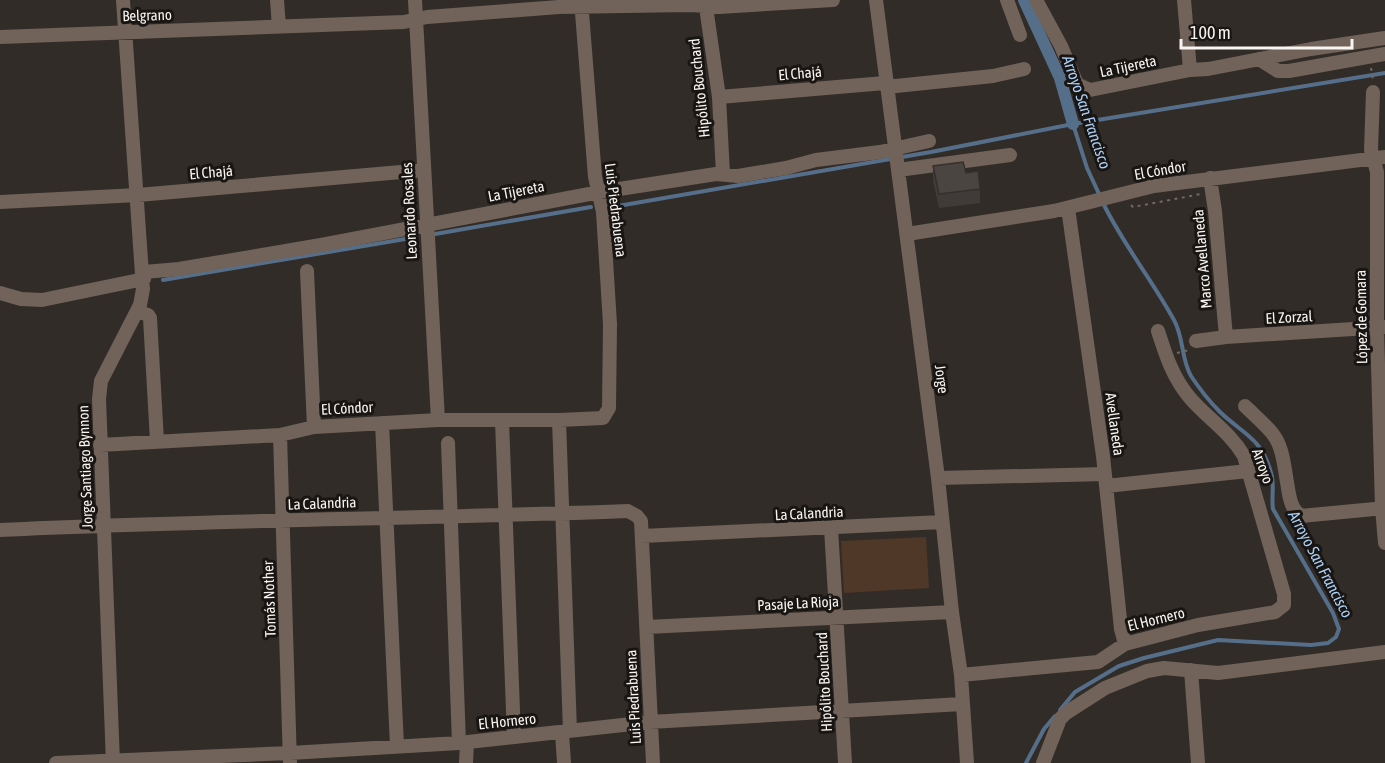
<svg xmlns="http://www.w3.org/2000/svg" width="1385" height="763" viewBox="0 0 1385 763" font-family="'Asap Condensed',sans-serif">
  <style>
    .green { fill: #4f3827 }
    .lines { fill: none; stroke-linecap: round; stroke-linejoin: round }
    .stream { stroke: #556f8a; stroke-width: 4 }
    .canal { stroke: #556f8a; stroke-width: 12 }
    .path { stroke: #6d6864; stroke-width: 2; stroke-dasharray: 3 4.5; stroke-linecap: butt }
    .minor { stroke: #716359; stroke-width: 14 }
    .wall { fill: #403b38 }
    .building { fill: #4b4541; stroke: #34302e; stroke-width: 1.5 }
    .labels { text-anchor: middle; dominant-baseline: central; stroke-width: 6; stroke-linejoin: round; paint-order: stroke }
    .street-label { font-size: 15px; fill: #f8f4f1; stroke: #181513 }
    .water-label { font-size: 16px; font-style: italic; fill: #abcff6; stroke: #181513 }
  </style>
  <rect width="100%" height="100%" fill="#322c28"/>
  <path class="green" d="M926,537L929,588L844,593L841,541Z"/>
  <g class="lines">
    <path class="stream" d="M1073,124L1087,168L1100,196
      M618,206L931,152L1073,124L1385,73
      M435,234L591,207
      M163,280L417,237
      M1060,710L1075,692L1119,666L1144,658L1218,640L1311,645L1328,643L1336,637L1339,629L1333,613L1273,509C1271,497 1275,485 1271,473C1262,438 1243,434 1220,412C1210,402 1199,388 1191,376C1181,359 1184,338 1174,320C1152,280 1123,244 1103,203
      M1026,763L1044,729L1055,716"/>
    <path class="canal" d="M1024,0L1060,78L1073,124"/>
    <path class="path" d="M1371,68L1373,80
      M1131,205L1133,207L1201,194
      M1177,353L1189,350"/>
    <path class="minor" d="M277,0L279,27
      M415,0L438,420
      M705,0L719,97L723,174
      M876,0L938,478L952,612L961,675L967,763
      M1007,0L1020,35
      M1036,0L1061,46L1077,84L1090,90L1190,70L1208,69L1311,49L1385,38
      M1184,0L1190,70
      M0,37L404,22L427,17L559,7L691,5L719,7L833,0
      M1259,59L1278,71H1289L1385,54
      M886,87L993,76L1024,69
      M1373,92L1371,150L1377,172V328L1382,508L1385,543
      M719,97L885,83
      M898,170L1010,155
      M1210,178L1215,211L1226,337
      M0,202L138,195L424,170
      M1068,208L1103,456L1121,629L1125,644
      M907,234L1054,211L1154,186L1385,157
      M307,271L314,427
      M144,272L179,269L321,245L600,192L716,174L738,176L786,168L816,160L880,152L929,141
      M0,293L21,299L42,300L144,279
      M137,311L148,315L150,318L157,441
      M1196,341L1226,337L1385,327
      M1245,406C1254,415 1264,423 1272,433C1283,446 1284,466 1287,482C1289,494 1290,509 1301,516L1385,508
      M559,420L570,731
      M502,421L514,737
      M382,423L397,746
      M280,435L290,763
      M448,443L459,743
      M100,445L280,435L314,427L438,420H559L603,418L609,408L610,324L603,212L595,177L581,0
      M938,478L1105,474
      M1106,486L1248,471
      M831,528L845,763
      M0,530C209,520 419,519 628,511L637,516L641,521L653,763
      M642,536L942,522
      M647,627L952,612
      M1191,670L1198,763
      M961,675L1098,662L1125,644L1198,625L1275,612L1284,605V594L1244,456C1230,432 1207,418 1190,398C1173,378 1166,356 1158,331
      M562,732L564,763
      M56,763L290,753L459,743L650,722L962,704
      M113,763L99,399L101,381L140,305L143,289L123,0
      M466,763L467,742
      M1043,763L1060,719L1066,713L1105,688L1147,671L1164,668L1218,673L1385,652"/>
  </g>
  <path class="wall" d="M933,166L966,173L980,189V203L939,208L933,181Z"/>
  <path class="building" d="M963,162L966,173L978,171L980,189L939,194L933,166Z"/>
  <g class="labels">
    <g class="street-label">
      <text transform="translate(147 15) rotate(-2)">Belgrano</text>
      <text transform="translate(1128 66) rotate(-12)">La Tijereta</text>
      <text transform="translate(800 73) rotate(-5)">El Chajá</text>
      <text transform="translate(699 88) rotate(-96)">Hipólito Bouchard</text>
      <text transform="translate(1160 170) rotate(-10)">El Cóndor</text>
      <text transform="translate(211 172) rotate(-5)">El Chajá</text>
      <text transform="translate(516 191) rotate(-11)">La Tijereta</text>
      <text transform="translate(616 210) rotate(83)">Luis Piedrabuena</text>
      <text transform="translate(409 211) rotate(-93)">Leonardo Rosales</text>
      <text transform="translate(1202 259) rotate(-95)">Marco Avellaneda</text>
      <text transform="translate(1289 317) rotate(-3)">El Zorzal</text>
      <text transform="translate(1361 317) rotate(-91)">López de Gomara</text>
      <text transform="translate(942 379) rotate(83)">Jorge</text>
      <text transform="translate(347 408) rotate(-3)">El Cóndor</text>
      <text transform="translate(1115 424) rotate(82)">Avellaneda</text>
      <text transform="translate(1263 466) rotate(70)">Arroyo</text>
      <text transform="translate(85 467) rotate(-92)">Jorge Santiago Bynnon</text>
      <text transform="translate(322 503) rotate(-2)">La Calandria</text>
      <text transform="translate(809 513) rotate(-3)">La Calandria</text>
      <text transform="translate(269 599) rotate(-92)">Tomás Nother</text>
      <text transform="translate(798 603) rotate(-3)">Pasaje La Rioja</text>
      <text transform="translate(1156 619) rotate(-14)">El Hornero</text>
      <text transform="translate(824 682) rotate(-93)">Hipólito Bouchard</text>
      <text transform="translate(633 697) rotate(-93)">Luis Piedrabuena</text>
      <text transform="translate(507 721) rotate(-6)">El Hornero</text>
    </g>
    <g class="water-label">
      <text transform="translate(1087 112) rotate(71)">Arroyo San Francisco</text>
      <text transform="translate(1321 564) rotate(62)">Arroyo San Francisco</text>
    </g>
  </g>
  <path d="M1181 39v9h171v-9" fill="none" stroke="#f8f4f1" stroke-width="3"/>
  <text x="1190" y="39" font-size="18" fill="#f8f4f1" stroke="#181513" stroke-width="4.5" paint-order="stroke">100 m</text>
</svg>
